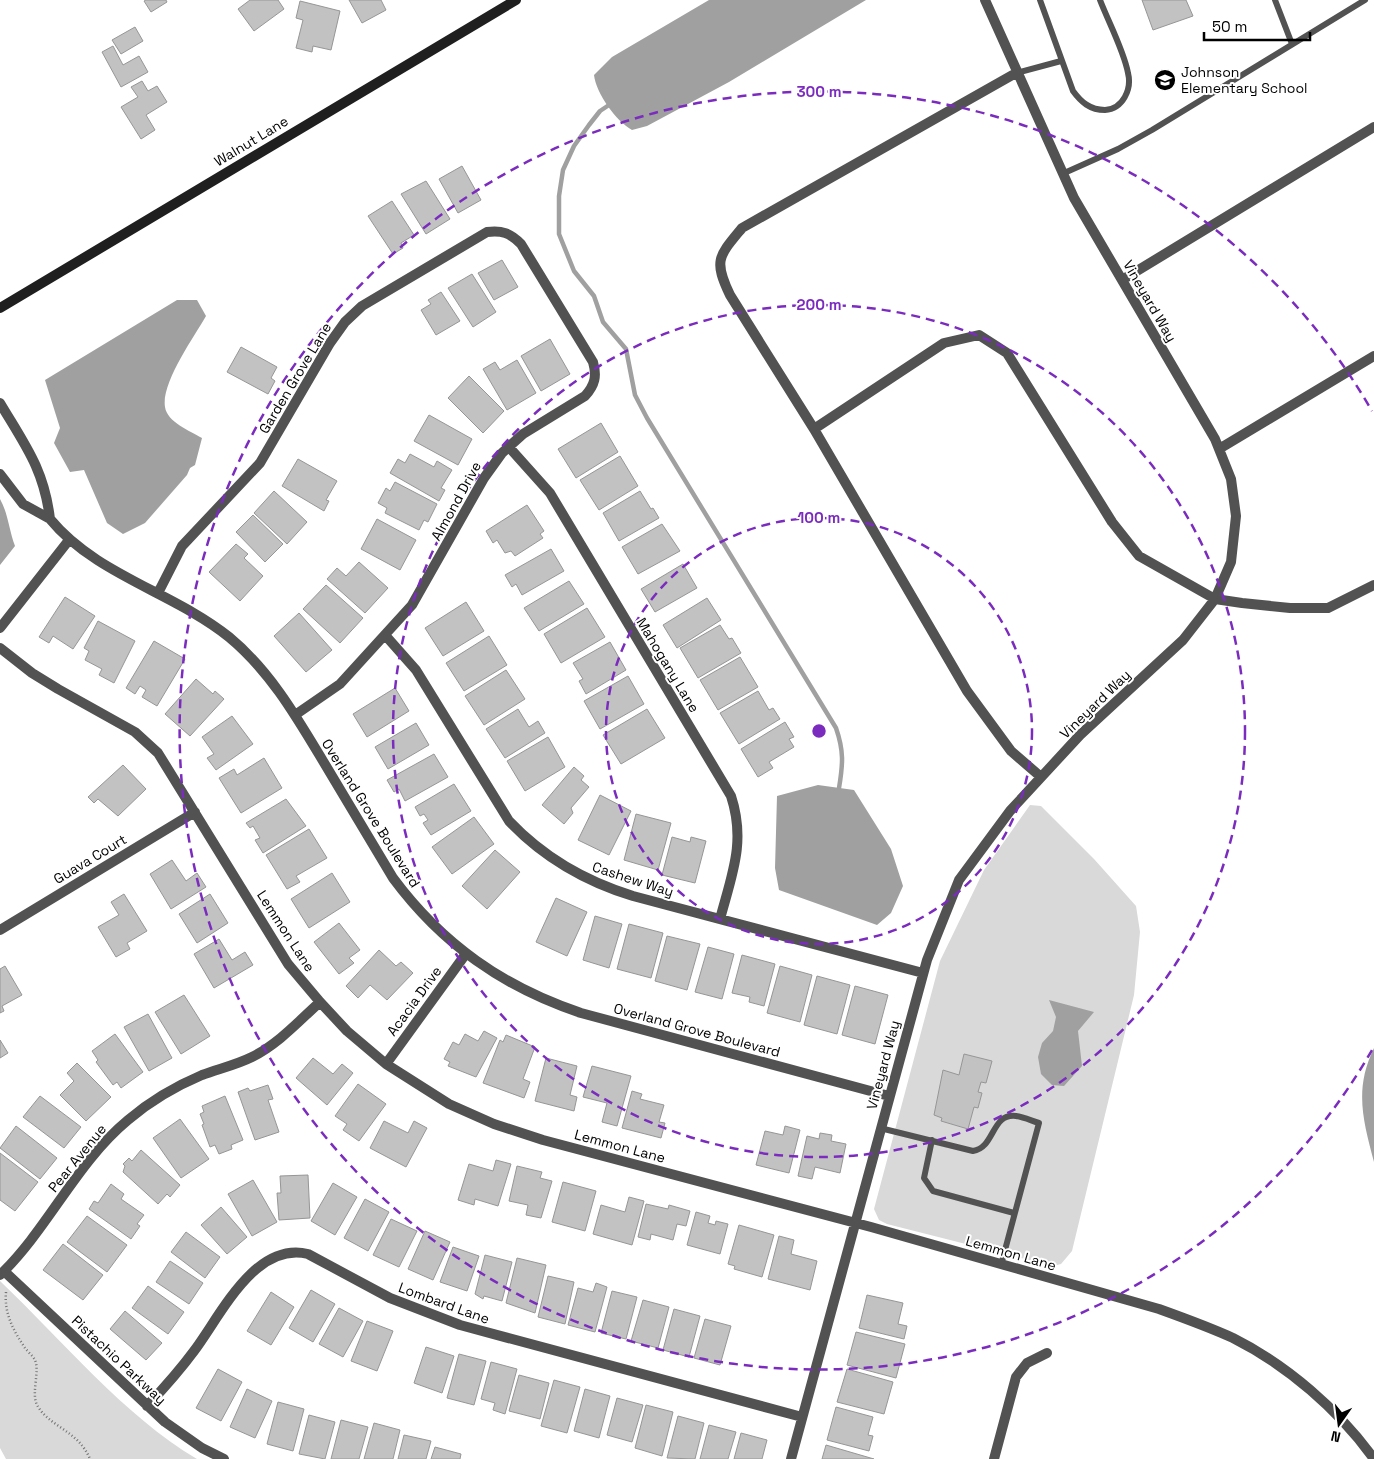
<svg xmlns="http://www.w3.org/2000/svg" width="1374" height="1459" viewBox="0 0 1374 1459" font-family="'Space Grotesk',sans-serif">
  <style>
    .green { fill: #d9d9d9 }
    .water { fill: #a0a0a0 }
    .lines { fill: none; stroke-linecap: round; stroke-linejoin: round }
    .stream { stroke: #a0a0a0; stroke-width: 4.5 }
    .building { fill: #c2c2c2; stroke: #969696 }
    .path { stroke: #747474; stroke-width: 2.5; stroke-dasharray: 1 2.5; stroke-linecap: butt }
    .lane { stroke: #525252; stroke-width: 6 }
    .street { stroke: #525252; stroke-width: 10 }
    .secondary { stroke: #1f1f1f; stroke-width: 10 }
    .ring { fill: none; stroke: #7b2cbf; stroke-width: 2.5; stroke-dasharray: 9 6 }
    .labels { text-anchor: middle; dominant-baseline: central; stroke-width: 4; stroke-linejoin: round; paint-order: stroke }
    .poi-label { font-size: 14px; fill: #000; stroke: #fff; text-anchor: start }
    .street-label { font-size: 14px; fill: #000; stroke: #fff }
    .centre { fill: #7b2cbf; stroke: #fff; stroke-width: 2.5 }
    .ring-label { font-size: 15px; text-anchor: middle; font-weight: bold; fill: #7b2cbf; stroke: #fff; stroke-width: 4; stroke-linejoin: round; paint-order: stroke }
  </style>
  <rect width="100%" height="100%" fill="#fff"/>
  <path class="green" d="M1030,805L1041,806L1094,859L1136,906L1140,932L1134,995L1072,1251L1061,1264L1053,1266L887,1224L879,1220L874,1209L940,961L984,870Z
    M0,1281C63,1341 123,1415 197,1459H6L0,1448Z"/>
  <path class="water" d="M709,0H866L729,82L647,126L632,130C616,121 596,93 594,75L612,57Z
    M177,300H197L206,316C194,337 161,383 165,407C167,422 190,431 202,438L195,465L190,468L187,475L145,523L123,534L107,523L84,470L70,472L54,443L60,428L45,380Z
    M0,499C8,513 9,530 15,546L0,565Z
    M818,785L854,790L891,849L903,886L891,913L877,925L779,890L775,868L777,796Z
    M1049,1000L1094,1012L1078,1031L1082,1066L1064,1086L1052,1085L1041,1074L1038,1057L1042,1043L1053,1031L1056,1017Z
    M1374,1048V1162C1363,1120 1354,1089 1374,1048Z"/>
  <g class="lines">
    <path class="stream" d="M609,105L600,111L589,125L574,146L563,170L559,196V234L574,271L594,296L603,322L626,349L635,395L647,418L836,728C844,751 843,764 839,788"/>
  </g>
  <path class="building" d="M146,0H166L167,2L151,12L144,1Z
    M250,0H278L284,9L254,31L238,9Z
    M349,0H381L386,10L362,23Z
    M1142,0H1186L1193,16L1153,30Z
    M300,1L340,11L331,50L313,46L312,52L296,48L303,20L296,18Z
    M135,27L143,41L121,54L112,40Z
    M113,46L123,65L139,56L148,72L121,87L102,52Z
    M142,81L148,91L157,86L167,102L146,115L155,130L141,139L121,107L138,97L131,87Z
    M462,166L481,200L458,213L439,179Z
    M426,181L450,219L426,234L401,194Z
    M392,201L414,235L401,243L403,248L393,254L368,216Z
    M502,260L518,287L494,300L478,273Z
    M472,274L496,312L473,327L448,288Z
    M441,292L460,321L436,335L421,310L431,304L428,300Z
    M550,339L570,374L541,391L521,356Z
    M241,347L277,367L271,378L275,381L268,394L227,372Z
    M517,360L536,393L507,410L483,369L495,362L500,370Z
    M469,376L504,411L483,433L448,398Z
    M429,415L472,439L458,465L414,441Z
    M601,423L618,452L576,478L558,449Z
    M410,454L434,467L437,461L452,470L441,488L445,490L439,501L390,473L398,459L405,463Z
    M620,456L638,486L599,510L580,480Z
    M298,459L337,481L326,500L329,501L324,511L282,486Z
    M395,482L437,504L428,522L424,520L419,530L385,513L387,508L378,503L386,488L390,491Z
    M274,491L307,522L287,544L254,513Z
    M640,491L651,509L653,508L659,518L619,541L603,513Z
    M527,505L544,531L540,534L543,538L515,556L511,551L505,553L497,540L493,543L486,531Z
    M253,515L283,544L265,562L236,532Z
    M377,519L416,540L400,570L361,549Z
    M662,524L680,551L638,574L622,547Z
    M236,544L248,554L244,558L263,576L240,601L209,572Z
    M551,549L564,571L522,595L516,584L512,587L505,575Z
    M359,562L388,588L365,613L327,579L337,568L346,576Z
    M683,564L697,588L655,612L641,589Z
    M569,581L584,604L539,631L524,608Z
    M326,585L363,618L340,643L303,609Z
    M65,597L95,616L73,649L53,636L49,643L39,637Z
    M707,598L721,620L677,648L663,625Z
    M466,602L484,631L443,656L425,628Z
    M587,608L605,637L561,663L544,634Z
    M299,613L332,650L306,672L274,636Z
    M98,621L135,641L114,683L99,675L102,669L85,660L89,651L84,648Z
    M720,625L729,639L732,638L741,653L698,678L680,648Z
    M489,636L507,665L464,691L446,663Z
    M154,641L185,659L157,706L142,697L146,690L140,686L135,694L126,688Z
    M610,642L626,670L586,694L579,681L583,679L573,663Z
    M740,657L758,687L718,710L700,680Z
    M506,670L525,699L484,725L465,696Z
    M628,676L644,704L600,729L584,701Z
    M196,679L213,694L215,691L224,699L190,736L165,714Z
    M395,688L409,711L367,737L353,714Z
    M758,691L769,710L773,708L780,719L739,744L720,713Z
    M518,709L529,727L538,721L545,733L505,758L486,729Z
    M647,709L665,738L621,764L603,735Z
    M232,716L253,744L216,770L207,758L214,754L202,737Z
    M785,722L794,737L789,739L794,747L769,762L773,768L758,777L741,749Z
    M416,723L429,745L388,769L375,747Z
    M548,737L565,767L525,791L507,761Z
    M434,754L448,777L405,801L399,789L394,792L387,780Z
    M264,758L282,788L241,813L219,778L234,769L237,775Z
    M123,765L146,789L118,816L98,799L94,803L88,797Z
    M574,767L584,776L581,780L589,787L571,808L573,813L564,824L542,805Z
    M454,784L471,811L431,835L423,823L428,820L424,814L420,816L415,807Z
    M600,795L631,811L609,855L578,840Z
    M286,799L306,826L263,853L255,840L260,838L253,826L250,828L246,823Z
    M636,814L671,823L658,870L624,860Z
    M474,817L494,844L452,874L432,847Z
    M309,829L327,858L296,876L300,882L287,889L266,855Z
    M672,837L690,842L691,837L706,841L695,883L662,875Z
    M495,850L520,872L487,909L462,886Z
    M172,860L186,881L197,873L206,887L171,909L150,874Z
    M332,873L350,902L309,928L291,899Z
    M124,894L147,931L127,943L130,949L116,957L98,927L119,915L111,902Z
    M210,894L228,923L197,943L179,914Z
    M556,898L587,912L567,956L536,942Z
    M595,916L622,924L609,968L583,960Z
    M339,923L360,950L349,958L354,963L339,974L314,942Z
    M629,924L663,933L651,978L617,969Z
    M667,936L700,944L687,990L655,981Z
    M219,939L232,960L245,952L253,965L214,988L194,954Z
    M708,947L734,954L722,999L695,992Z
    M379,950L396,966L401,962L413,973L387,1000L370,985L358,998L346,986Z
    M742,955L775,964L764,1006L749,1002L750,997L732,993Z
    M5,966L22,995L2,1006L4,1011L0,1013V969Z
    M780,966L812,975L800,1022L767,1013Z
    M817,976L850,985L837,1034L804,1025Z
    M855,986L888,995L875,1044L842,1035Z
    M184,995L210,1036L181,1054L155,1012Z
    M148,1014L172,1058L149,1071L124,1027Z
    M484,1031L497,1038L476,1077L448,1066L450,1062L444,1059L453,1042L459,1045L465,1034L478,1041Z
    M115,1034L143,1072L121,1088L117,1082L113,1085L96,1062L98,1060L92,1051Z
    M506,1035L535,1047L523,1079L530,1082L524,1098L483,1083L500,1040L503,1042Z
    M0,1040L8,1053L0,1058Z
    M964,1054L992,1061L986,1083L981,1082L978,1092L982,1093L978,1108L974,1107L968,1129L941,1121L942,1118L934,1115L943,1070L959,1075Z
    M313,1058L333,1074L342,1064L353,1073L327,1105L296,1078Z
    M546,1058L577,1066L570,1095L577,1097L574,1111L535,1101Z
    M77,1063L111,1097L86,1121L60,1095L74,1081L67,1073Z
    M592,1066L631,1076L617,1126L602,1122L607,1103L583,1097Z
    M358,1084L386,1104L359,1141L343,1130L347,1124L335,1116Z
    M268,1085L273,1099L268,1100L279,1132L255,1140L238,1092L248,1088L250,1091Z
    M632,1091L642,1094L640,1099L664,1105L659,1122L665,1123L661,1138L622,1128Z
    M40,1096L81,1127L64,1148L23,1117Z
    M225,1096L243,1140L231,1145L232,1149L219,1154L215,1145L210,1147L202,1125L204,1124L200,1114L204,1112L202,1106Z
    M180,1119L209,1159L181,1178L153,1138Z
    M384,1121L408,1133L414,1121L427,1128L406,1167L370,1148Z
    M16,1126L57,1158L40,1179L0,1148Z
    M785,1126L800,1130L789,1173L756,1165L765,1131L783,1135Z
    M820,1133L832,1135L831,1141L846,1144L840,1173L815,1167L812,1179L798,1176L807,1136L819,1139Z
    M141,1150L180,1185L170,1197L167,1194L158,1204L123,1172L125,1166L123,1164L129,1158L132,1161Z
    M0,1153L38,1182L15,1211L0,1200Z
    M496,1160L511,1164L498,1206L475,1199L474,1205L458,1200L469,1164L493,1171Z
    M517,1166L542,1172L540,1178L552,1181L541,1218L526,1215L528,1205L509,1201Z
    M308,1175L310,1218L279,1220L277,1193H281L280,1176Z
    M253,1180L277,1222L252,1236L228,1194Z
    M563,1182L596,1191L585,1231L552,1222Z
    M333,1183L357,1197L335,1235L311,1221Z
    M111,1184L124,1194L121,1199L144,1215L137,1224L140,1226L131,1239L89,1209L94,1201L98,1203Z
    M629,1197L644,1201L632,1245L593,1234L601,1205L625,1212Z
    M365,1199L389,1212L368,1251L344,1238Z
    M646,1204L668,1209L669,1205L690,1211L686,1226L677,1224L673,1240L651,1234L650,1240L638,1237Z
    M221,1207L247,1237L227,1254L201,1225Z
    M696,1212L710,1216L708,1223L715,1225L716,1221L728,1224L720,1254L687,1245Z
    M87,1216L127,1245L107,1272L67,1242Z
    M391,1219L417,1231L399,1267L373,1255Z
    M739,1225L774,1235L762,1277L734,1269L735,1266L728,1264Z
    M425,1231L450,1242L433,1280L408,1269Z
    M186,1232L220,1257L205,1278L171,1252Z
    M779,1236L794,1240L791,1254L817,1261L810,1290L768,1279Z
    M63,1244L103,1275L83,1300L43,1270Z
    M453,1247L479,1256L467,1291L440,1282Z
    M485,1255L512,1262L502,1301L484,1296L483,1299L475,1294Z
    M517,1258L546,1265L535,1313L506,1303Z
    M170,1261L203,1283L189,1304L156,1282Z
    M548,1276L574,1282L565,1324L538,1317Z
    M596,1283L607,1287L595,1332L568,1325L578,1288L593,1292Z
    M148,1286L184,1312L168,1334L132,1308Z
    M311,1290L335,1304L313,1342L289,1328Z
    M612,1291L637,1297L626,1339L601,1333Z
    M271,1292L294,1307L271,1345L247,1331Z
    M867,1295L903,1303L898,1324L907,1326L904,1339L859,1328Z
    M643,1300L669,1307L658,1348L631,1341Z
    M339,1308L363,1321L343,1357L319,1344Z
    M674,1309L700,1316L689,1357L663,1350Z
    M125,1311L162,1343L146,1360L110,1329Z
    M705,1319L731,1326L720,1365L694,1358Z
    M367,1321L393,1331L377,1371L351,1361Z
    M856,1332L905,1344L896,1378L847,1365Z
    M426,1347L454,1356L442,1393L414,1383Z
    M459,1354L486,1361L474,1405L447,1398Z
    M491,1362L517,1369L505,1414L493,1410L495,1403L481,1399Z
    M218,1369L242,1382L221,1421L196,1408Z
    M847,1369L893,1382L884,1414L837,1402Z
    M519,1375L549,1383L540,1419L509,1411Z
    M554,1380L580,1387L567,1433L541,1426Z
    M247,1389L272,1401L255,1438L230,1427Z
    M585,1389L610,1396L599,1438L574,1431Z
    M617,1398L643,1405L632,1442L607,1435Z
    M278,1402L304,1409L293,1451L267,1444Z
    M646,1405L673,1412L662,1456L635,1448Z
    M836,1407L873,1417L868,1435L873,1436L869,1451L827,1440Z
    M309,1415L335,1422L325,1459L299,1454Z
    M678,1416L704,1423L695,1459L667,1458Z
    M341,1420L368,1427L359,1459H331Z
    M374,1423L400,1430L393,1459H364Z
    M709,1425L736,1432L728,1459H700Z
    M741,1433L767,1440L762,1459H734Z
    M404,1435L431,1441L426,1459H398Z
    M826,1445L874,1459H822Z
    M435,1447L461,1454L460,1459H431Z"/>
  <g class="lines">
    <path class="path" d="M6,1292C4,1313 13,1330 25,1348C28,1352 33,1356 35,1360C40,1371 31,1393 37,1405C49,1427 78,1430 90,1459"/>
    <path class="lane" d="M1040,0L1073,91C1081,102 1090,110 1105,110C1123,109 1132,89 1128,73C1124,51 1108,21 1100,0
      M1275,0L1292,44
      M1016,73L1061,61
      M1062,174L1118,149L1152,130L1365,0
      M880,1128L973,1151C995,1148 991,1113 1016,1116C1024,1117 1032,1121 1039,1123L1001,1265
      M932,1140L924,1178L933,1191L1014,1213"/>
    <path class="street" d="M1016,73L742,228C719,256 713,260 730,295L814,429L967,691L1011,751L1041,777
      M1122,280L1374,127
      M0,403C25,445 44,469 50,519L23,504L0,474
      M814,429L944,343L979,335L1007,353L1112,522L1139,556L1215,599L1242,603L1290,608H1328L1374,585
      M508,446L550,493L731,796C746,842 732,874 720,919
      M1219,449L1374,356
      M50,519C96,575 173,592 229,637C270,671 296,716 323,761C346,800 370,839 393,878C442,944 503,987 581,1013L889,1096
      M158,593L182,546L260,463L330,343L345,322L362,306L487,232C502,230 510,233 521,244L593,362C597,376 595,385 585,396L523,434L502,453L484,478L412,605L340,684L295,715
      M0,628L69,540
      M385,635L416,670L509,821C544,858 584,881 633,896L923,973
      M0,648L32,673L58,689L135,732L158,753L288,964L320,1002L347,1031L386,1064L449,1104L494,1124L543,1140L871,1227L1159,1309C1184,1318 1209,1327 1233,1338C1287,1365 1339,1410 1374,1459
      M0,930L195,812
      M386,1064L465,955
      M4,1271L165,1422L202,1448L224,1459
      M0,1275C48,1229 76,1163 128,1120C149,1102 176,1086 202,1075C218,1069 236,1065 252,1057C278,1044 298,1022 320,1002
      M147,1406C164,1388 180,1370 194,1351C221,1315 255,1241 308,1254L390,1298L460,1325L802,1417
      M791,1459L927,960L959,880L1010,811L1080,735L1183,640L1215,599L1231,562L1236,516L1231,479L1215,439L1074,198L985,0
      M994,1459L1016,1377L1027,1363L1047,1353"/>
    <path class="secondary" d="M0,308L516,0"/>
  </g>
  <g class="ring">
    <circle cx="819" cy="731" r="213"/>
    <circle cx="819" cy="731" r="426"/>
    <path d="M1372 1050A639 639 0 1 1 1372 411"/>
  </g>
  <defs>
    <g id="school-disc" transform="scale(1.125)"><circle r="9.5" fill="#000" stroke="#fff"/><path d="M0-5L7-2L0 1L-7-2ZM-4 1L0 2.5L4 1V4Q0 6-4 4Z" fill="#fff"/></g>
  </defs>
  <g fill-rule="evenodd">
    <use href="#school-disc" x="1165" y="80"/>
  </g>
  <g class="labels">
    <g class="poi-label">
      <text x="1181" y="72">Johnson<tspan x="1181" dy="16">Elementary School</tspan></text>
    </g>
    <g class="street-label">
      <text transform="translate(251 141) rotate(-31)">Walnut Lane</text>
      <text transform="translate(1150 301) rotate(60)">Vineyard Way</text>
      <text transform="translate(295 378) rotate(-59)">Garden Grove Lane</text>
      <text transform="translate(456 501) rotate(-61)">Almond Drive</text>
      <text transform="translate(668 665) rotate(59)">Mahogany Lane</text>
      <text transform="translate(1095 704) rotate(-44)">Vineyard Way</text>
      <text transform="translate(371 813) rotate(58)">Overland Grove Boulevard</text>
      <text transform="translate(90 859) rotate(-31)">Guava Court</text>
      <text transform="translate(633 879) rotate(18)">Cashew Way</text>
      <text transform="translate(286 931) rotate(57)">Lemmon Lane</text>
      <text transform="translate(414 1001) rotate(-54)">Acacia Drive</text>
      <text transform="translate(697 1030) rotate(15)">Overland Grove Boulevard</text>
      <text transform="translate(883 1065) rotate(-75)">Vineyard Way</text>
      <text transform="translate(620 1146) rotate(15)">Lemmon Lane</text>
      <text transform="translate(77 1158) rotate(-51)">Pear Avenue</text>
      <text transform="translate(1011 1253) rotate(16)">Lemmon Lane</text>
      <text transform="translate(444 1303) rotate(20)">Lombard Lane</text>
      <text transform="translate(119 1360) rotate(43)">Pistachio Parkway</text>
    </g>
  </g>
  <circle cx="819" cy="731" r="8" class="centre"/>
  <g class="ring-label">
    <text x="819" y="97">300 m</text>
    <text x="819" y="310">200 m</text>
    <text x="819" y="523">100 m</text>
  </g>
  <g transform="translate(1339 1424) rotate(194)" stroke="#ffffff" stroke-width="4" paint-order="stroke">
  <path d="M0-4L9 19L0 12L-9 19Z" fill="#000000"/>
  <text y="-8" font-size="14" font-weight="bold" text-anchor="middle" fill="#000000">N</text>
  </g>
  <path d="M1204 32v8h106v-8" fill="none" stroke="#000000" stroke-width="2.5"/>
  <text x="1212" y="32" font-size="15" fill="#000000" stroke="#ffffff" stroke-width="4" paint-order="stroke">50 m</text>
</svg>
